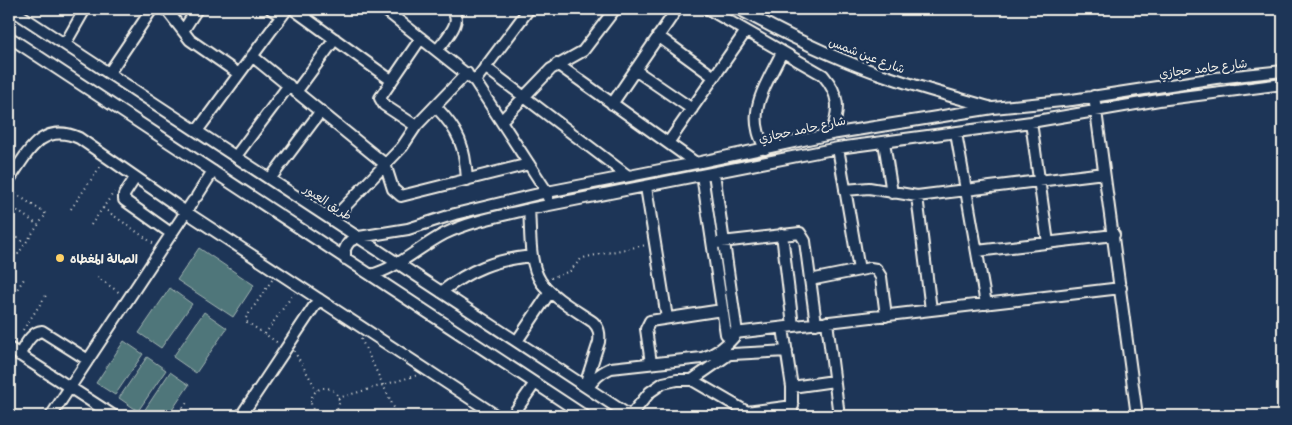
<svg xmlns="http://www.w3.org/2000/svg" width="1292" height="425" viewBox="0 0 1292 425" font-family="Delius,'Playpen Sans Arabic',sans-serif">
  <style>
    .green { fill: #50767a; stroke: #a2b4b1 }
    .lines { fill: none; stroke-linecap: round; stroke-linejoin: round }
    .minor-casing { stroke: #f4f1e8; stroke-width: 14 }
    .path { stroke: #f4f1e8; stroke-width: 2; stroke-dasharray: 1 4; stroke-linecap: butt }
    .minor { stroke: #1d3557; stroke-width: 10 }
    .poi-dot { fill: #ffd166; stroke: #1d3557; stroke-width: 2 }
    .labels { text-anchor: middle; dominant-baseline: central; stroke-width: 4.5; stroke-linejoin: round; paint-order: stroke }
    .street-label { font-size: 12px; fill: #f4f1e8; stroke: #1d3557 }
    .poi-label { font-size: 12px; font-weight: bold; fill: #f4f1e8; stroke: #1d3557; text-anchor: start }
  </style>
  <rect width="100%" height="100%" fill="#1d3557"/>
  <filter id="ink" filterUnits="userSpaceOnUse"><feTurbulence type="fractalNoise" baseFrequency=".02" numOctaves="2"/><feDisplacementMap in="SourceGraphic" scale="10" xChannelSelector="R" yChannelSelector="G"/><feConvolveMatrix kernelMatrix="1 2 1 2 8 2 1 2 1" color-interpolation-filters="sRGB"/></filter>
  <g filter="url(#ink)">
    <path class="green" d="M199,248L254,285L233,317L177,280Z
      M170,288L192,304L161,348L139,333Z
      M204,312L227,328L196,373L173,357Z
      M124,341L143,354L115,395L96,383Z
      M147,357L166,370L138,411L119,398Z
      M170,372L189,385L168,416H146L142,414Z"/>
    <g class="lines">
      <g class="minor-casing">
        <path id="minor" d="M11,9L630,416
          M166,9L190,40L239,74
          M271,9L282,16
          M293,9L391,80
          M384,9L475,81L547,192L548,198
          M708,9L823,75C840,95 840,110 831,134
          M739,9C786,35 835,59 886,76C920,88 955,97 989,107
          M183,31L197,9
          M658,36L714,77
          M9,37L585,416
          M65,44L85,9
          M437,51C445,39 465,21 451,9
          M252,56L385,164L393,189L401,196L529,164
          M557,64L696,163
          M485,67L628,176
          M635,70L692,109
          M109,73L152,9
          M475,81L529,9
          M296,92L335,39
          M1094,96L1137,416
          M612,104L677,9
          M436,107C459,131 465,146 467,180
          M501,121L551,69L583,51L615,9
          M1031,122L1048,243
          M416,126L384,105L380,98L421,38
          M197,131L287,9
          M956,133L986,304
          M884,142L892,193
          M668,143L746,31
          M838,148L859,270
          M765,149C763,143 759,137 758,130C751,103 771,76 782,52
          M236,156L289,85
          M702,175L726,334L730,338
          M135,178L124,195V200L172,234
          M270,179L321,111
          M9,180C27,154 41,121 79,138L186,212L497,416
          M646,187L667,318
          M845,190L869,188L917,196L1104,173
          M197,196L213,171
          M917,196L931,310
          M529,209C531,232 528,262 541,282C552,297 577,311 593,322C599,328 600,333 599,342L585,385
          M332,220L402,147L416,126L467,73
          M782,234L793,326
          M713,243L800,233L805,241L816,324
          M977,251L1114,235
          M345,259V249L347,245L350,241L359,237L408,229L455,214L547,192L696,163L831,134L993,108L1072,100L1216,78L1283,71
          M371,275C398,268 419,247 444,234C471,221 500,216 529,209L838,148L1031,122L1159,100L1283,84
          M810,280L870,268L876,269L881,277L886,316
          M441,292C471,269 494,260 532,256
          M827,322L839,416
          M783,328L792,387V416
          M726,334L1121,288
          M517,341L550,292
          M9,348L114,416
          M19,355C25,346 31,332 42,331L88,360
          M713,355L787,351
          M651,363L646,329L650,321L722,310
          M692,380L728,355
          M792,387L834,381
          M588,388C594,378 600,373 611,368L702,358C716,354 728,345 737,333L714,173
          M746,412L793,406
          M51,416L193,201
          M241,416L319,299
          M512,416L535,383
          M630,416L650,392L663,383L677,380H692L754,416"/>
      </g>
      <path class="path" d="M9,205L38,225
        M103,208L154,244
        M71,209L102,164
        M91,225L114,192
        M9,232L25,243
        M9,249L18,254L46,214L10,190
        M97,277L120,293
        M551,278L570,271L581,259L586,257L646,245
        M272,280L246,318L247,322L278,343
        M9,301L24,279
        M23,330L47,294
        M265,334L294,293
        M361,339L398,416
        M294,351L317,390
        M311 402a14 14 0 1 1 28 0a14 14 0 1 1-28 0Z
        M338,398L418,375
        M256,410L261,416
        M177,416L188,401
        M209,416L213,414L219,416
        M307,416L314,410"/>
      <use href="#minor" class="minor"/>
    </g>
  </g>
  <circle class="poi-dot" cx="60" cy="258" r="5"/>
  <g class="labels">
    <g class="street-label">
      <text transform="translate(867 55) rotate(21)">شارع عين شمس</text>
      <text transform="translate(1203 68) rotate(-7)">شارع حامد حجازي</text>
      <text transform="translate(802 129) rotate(-12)">شارع حامد حجازي</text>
      <text transform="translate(328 202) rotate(33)">طريق العبور</text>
    </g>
    <g class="poi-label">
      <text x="70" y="258">الصالة المغطاه</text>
    </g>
  </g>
  <rect width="1292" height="425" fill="none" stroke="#1d3557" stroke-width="30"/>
  <rect x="15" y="15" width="1262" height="395" fill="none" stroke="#f4f1e8" stroke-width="2" filter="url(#ink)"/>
</svg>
